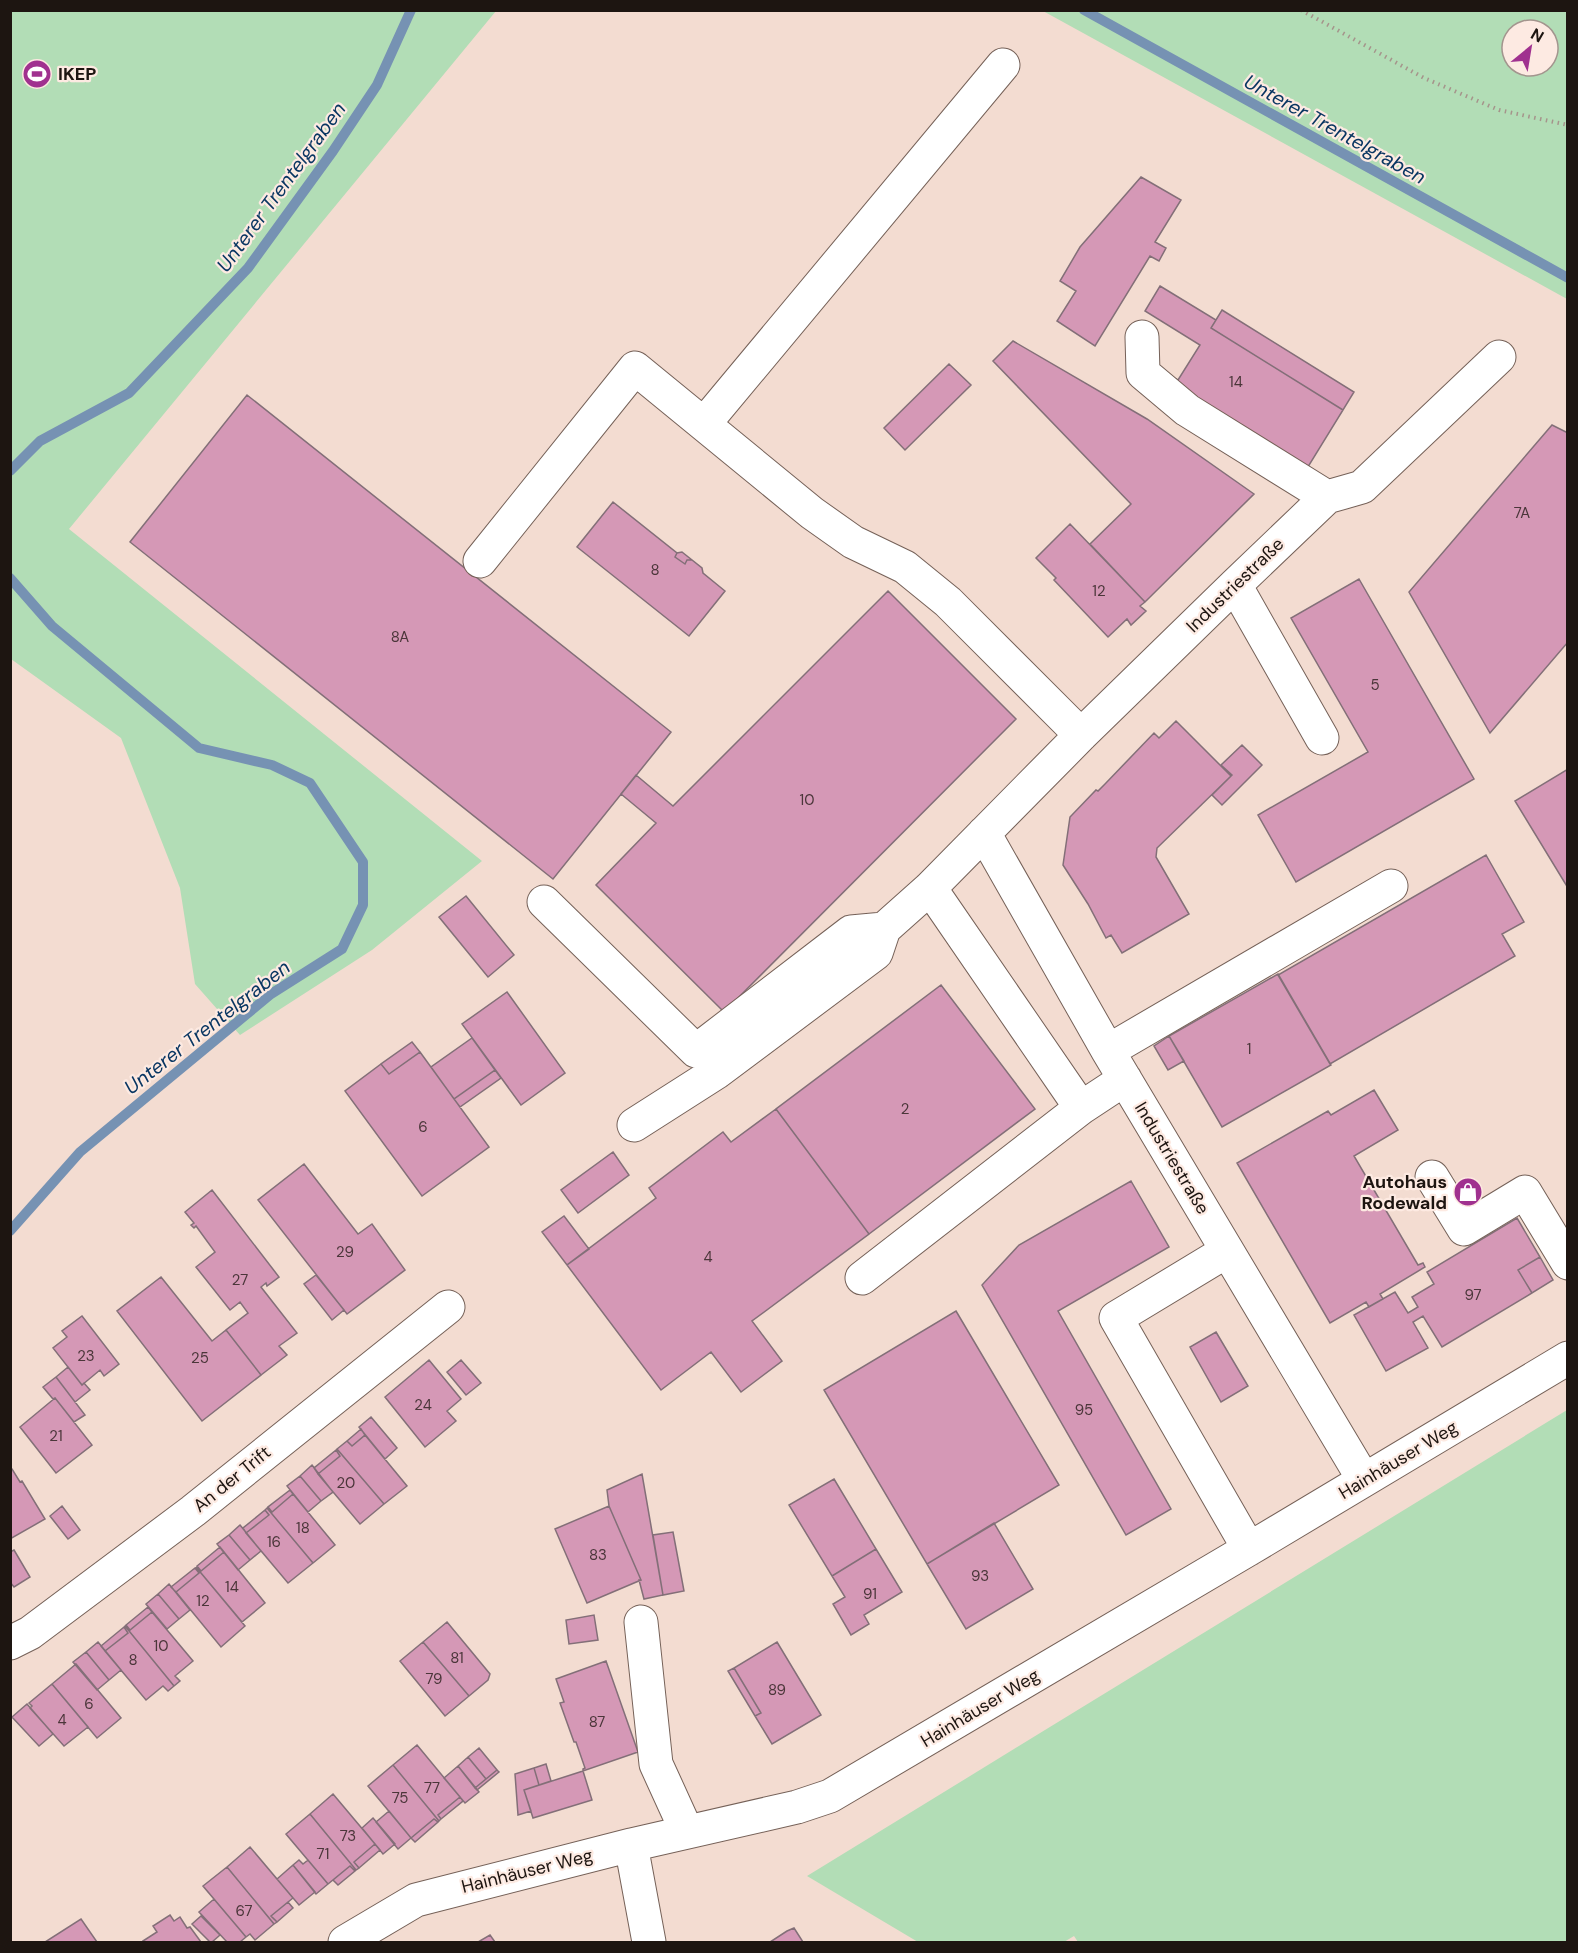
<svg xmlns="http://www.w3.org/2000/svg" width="1578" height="1953" viewBox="0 0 1578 1953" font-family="'DM Sans',sans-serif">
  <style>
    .green { fill: #b2ddb6; fill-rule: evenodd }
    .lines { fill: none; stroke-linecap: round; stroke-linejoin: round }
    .stream { stroke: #7692b3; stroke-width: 10 }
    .building { fill: #d598b6; stroke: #836f78; stroke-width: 1.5 }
    .minor-casing { stroke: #756158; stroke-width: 35 }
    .path { stroke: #a5948b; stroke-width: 4; stroke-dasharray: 1.5 4.5; stroke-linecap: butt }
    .minor { stroke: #fff; stroke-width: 33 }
    .labels { text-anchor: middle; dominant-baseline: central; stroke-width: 4.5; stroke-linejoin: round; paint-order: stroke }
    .number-label { font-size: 15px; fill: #4b363a }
    .poi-label { font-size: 18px; font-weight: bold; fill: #1d1511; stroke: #fdeae2; text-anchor: start }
    .street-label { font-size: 18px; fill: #1d1511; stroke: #fdeae2 }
    .water-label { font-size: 20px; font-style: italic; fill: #093662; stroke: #fdeae2 }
  </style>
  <rect width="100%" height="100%" fill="#f3dcd1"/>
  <path class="green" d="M10,11H496L69,529L482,861L372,950L240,1035L195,984L180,888L121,738L11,659Z
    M1043,11H1567V299ZM1512,30H1548V66H1512Z
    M1567,1410V1942H1078L1074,1936L1064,1942H918L807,1876Z"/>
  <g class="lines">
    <path class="stream" d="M1084,10L1568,278
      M10,471L40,441L129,393L248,268L333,151L377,85L411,10
      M10,578L52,626L199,748L272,765L310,783L363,862V905L342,949L271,994L80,1152L10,1231"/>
  </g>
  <path class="building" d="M1141,177L1181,200L1155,242L1166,248L1159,261L1150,256L1095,346L1057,321L1076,291L1060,281L1080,247Z
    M1160,286L1216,320L1211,328L1343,410L1303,475L1173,384L1176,379L1178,380L1200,345L1145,311Z
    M1222,310L1354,392L1343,410L1211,328Z
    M1013,341L1147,419L1254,494L1145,602L1090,544L1131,504L993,361Z
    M949,364L971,385L905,450L884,428Z
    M247,395L671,732L553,879L130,542Z
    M1552,425L1568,433V642L1490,733L1409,592Z
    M613,502L677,553L675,557L685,564L687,560H692L702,568L703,573L725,591L689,636L577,547Z
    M1070,524L1145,602L1140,606L1146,611L1131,625L1127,619L1108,637L1054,580L1056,578L1036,558Z
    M682,552L692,560H687L685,564L675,557L677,553Z
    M1359,579L1474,779L1296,882L1258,815L1368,752L1291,618Z
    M888,591L1016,719L724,1012L596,885L656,823L621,794L636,775L673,806Z
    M1176,721L1231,776L1157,848L1156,857L1189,914L1122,953L1111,935L1106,938L1088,904L1063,865L1070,817L1096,790L1098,791L1105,784L1154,733L1159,738Z
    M1242,745L1262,765L1222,805L1212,795L1232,775L1221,765Z
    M1568,769V888L1515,801Z
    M1486,855L1524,922L1502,934L1515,956L1330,1064L1278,975Z
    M466,896L514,955L488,977L439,917Z
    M1278,974L1331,1065L1222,1127L1169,1036Z
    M941,985L1035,1109L869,1234L776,1109Z
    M507,992L565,1073L521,1105L462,1024Z
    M1169,1036L1184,1061L1168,1070L1154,1046Z
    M472,1038L495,1070L454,1099L431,1067Z
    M412,1042L420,1052L389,1074L381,1064Z
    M420,1052L489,1147L422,1196L345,1091L381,1064L389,1074Z
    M495,1070L501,1078L460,1107L454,1099Z
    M1374,1090L1398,1130L1354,1156L1418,1265L1423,1263L1425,1267L1380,1294L1383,1299L1369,1307L1366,1302L1330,1323L1237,1163L1328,1111L1331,1115Z
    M776,1109L869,1234L752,1321L782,1361L741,1392L711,1352L661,1390L567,1265L656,1198L649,1188L723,1132L731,1142Z
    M613,1152L629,1175L578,1213L561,1190Z
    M304,1164L358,1234L372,1224L405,1270L347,1314L258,1200Z
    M1131,1181L1169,1247L1058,1311L1171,1509L1126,1535L982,1285L1019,1245Z
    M212,1190L279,1277L267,1286L266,1283L261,1287L297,1333L279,1346L287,1355L261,1375L226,1330L248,1313L240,1302L230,1310L196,1267L215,1252L196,1226L194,1228L191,1225L194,1223L185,1212Z
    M564,1216L589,1249L567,1265L542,1232Z
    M1517,1218L1540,1257L1518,1270L1532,1293L1442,1347L1423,1316L1413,1322L1428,1348L1386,1371L1354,1315L1395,1292L1408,1313L1418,1307L1412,1297L1434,1284L1427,1272Z
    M1540,1257L1553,1280L1532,1293L1518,1270Z
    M316,1275L344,1310L332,1320L304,1284Z
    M161,1277L212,1341L226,1330L261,1375L202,1421L117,1311Z
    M956,1311L1059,1485L927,1564L824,1390Z
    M82,1316L119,1364L104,1376L100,1370L82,1385L53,1348L67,1337L62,1331Z
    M1216,1332L1248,1386L1221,1402L1190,1347Z
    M429,1360L461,1399L447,1411L456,1421L425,1447L385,1397Z
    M461,1360L481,1383L466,1395L447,1372Z
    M68,1367L82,1385L84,1383L90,1390L75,1402L56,1377Z
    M56,1377L85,1415L74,1422L55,1398L53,1399L43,1387Z
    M55,1398L92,1445L56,1473L20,1427Z
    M371,1417L397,1448L385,1459L359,1427Z
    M361,1429L365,1435L352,1446L347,1441Z
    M365,1435L407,1486L384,1504L337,1449L347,1441L352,1446Z
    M337,1449L384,1504L360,1524L318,1474L340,1456L336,1450Z
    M336,1450L340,1456L318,1474L314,1468Z
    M312,1465L333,1492L321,1501L300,1476Z
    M10,1469H12L20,1482L22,1481L45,1519L10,1539Z
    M642,1474L663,1595L644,1599L639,1580H641L609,1506L607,1490Z
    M300,1476L321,1501L308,1512L287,1486Z
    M834,1479L876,1549L832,1576L789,1505Z
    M290,1490L293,1494L272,1512L268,1507Z
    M293,1494L335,1545L313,1563L267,1508L272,1512Z
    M62,1506L80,1530L68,1539L50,1516Z
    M609,1506L641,1580L587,1603L555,1529Z
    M267,1508L313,1563L288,1583L246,1533L269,1515L265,1510Z
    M265,1510L269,1515L246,1533L243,1528Z
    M994,1523L1033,1589L966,1629L927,1564Z
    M240,1525L261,1551L250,1560L229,1535Z
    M673,1532L684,1591L663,1595L653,1535Z
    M229,1535L250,1560L238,1570L217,1544Z
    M220,1547L224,1552L201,1571L197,1566Z
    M876,1549L902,1592L864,1615L869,1624L851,1635L833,1604L845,1597L832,1576Z
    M14,1550L30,1577L14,1587L10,1582V1552Z
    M224,1552L265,1603L242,1622L196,1567L201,1571Z
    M196,1567L245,1626L221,1647L176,1592L199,1573Z
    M195,1568L199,1573L176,1592L171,1587Z
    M169,1584L190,1610L179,1619L158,1594Z
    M158,1594L179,1619L167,1629L146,1604Z
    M148,1607L152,1612L130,1630L126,1625Z
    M152,1612L193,1661L175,1676L180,1681L174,1686L125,1626L130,1630Z
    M594,1615L598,1640L569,1644L566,1620Z
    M447,1622L490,1674L488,1680L469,1696L423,1642Z
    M125,1626L174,1686L168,1691L163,1686L146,1700L105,1651L128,1633L124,1627Z
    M124,1627L128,1633L105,1651L101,1646Z
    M98,1642L121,1670L109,1680L86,1652Z
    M423,1642L469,1696L445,1716L400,1661Z
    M777,1642L821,1715L772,1744L755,1716L761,1713L734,1668Z
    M86,1652L109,1680L97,1690L73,1662Z
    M606,1661L638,1752L583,1771V1769L585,1768L576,1742H574L560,1703L564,1702L556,1679Z
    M76,1664L121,1718L97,1738L52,1684Z
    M734,1668L761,1713L755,1716L728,1671Z
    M52,1684L88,1727L64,1746L30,1708L32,1706L29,1703Z
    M27,1704L53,1734L39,1746L12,1717Z
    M417,1745L460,1797L438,1815L441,1819L439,1821L393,1765Z
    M479,1748L497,1770L486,1779L468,1757Z
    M468,1757L486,1779L475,1788L458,1766Z
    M546,1764L551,1781L539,1785L534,1768Z
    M393,1765L439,1821L438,1822L434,1819L411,1838L368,1786Z
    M458,1766L479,1792L465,1803L444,1778Z
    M534,1768L539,1785L524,1790L531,1811L518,1815L515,1774Z
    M497,1770L499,1772L477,1790L475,1788Z
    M583,1771L592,1800L533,1818L524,1790Z
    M333,1794L375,1844L354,1862L359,1868L356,1870L310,1814Z
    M460,1797L463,1801L441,1819L438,1815Z
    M389,1811L411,1838L398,1849L376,1822Z
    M310,1814L356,1870L355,1871L350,1866L328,1884L286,1834Z
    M373,1818L395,1844L383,1854L362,1828Z
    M434,1819L438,1822L415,1842L411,1838Z
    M375,1844L380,1850L359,1868L354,1862Z
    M250,1847L293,1898L271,1916L277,1922L274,1924L227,1867Z
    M299,1860L303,1864L308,1860L328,1884L316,1894L293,1865Z
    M293,1865L315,1892L299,1905L277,1879Z
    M350,1866L355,1871L338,1885L333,1880Z
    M227,1867L274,1924L255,1940L250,1934L246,1937L203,1886Z
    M214,1899L246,1937L240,1942H227L199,1912Z
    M288,1902L293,1908L277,1922L271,1916Z
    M170,1915L174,1921L180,1917L187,1928L190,1927L201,1942H144L143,1941L157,1932L153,1926Z
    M201,1916L220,1935L212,1942H210L192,1924Z
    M81,1919L97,1942H45Z
    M794,1928L803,1942H770L787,1931Z
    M490,1935L495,1942H478Z"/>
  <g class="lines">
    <g class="minor-casing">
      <path id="minor" d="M1142,337L1143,373L1187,410L1327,497
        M704,424L1003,65
        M480,561L635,368L812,513L853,542L905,567L948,602L1081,735
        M1235,585L1322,738
        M984,833L1108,1051L1364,1480
        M930,888L1081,1108
        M544,902L696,1051L851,932L884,929
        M1108,1051L1391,886
        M634,1125L717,1072L876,953L884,929L930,888L1081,735L1235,585L1327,497L1362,487L1499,357
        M1432,1177L1464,1229L1525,1192L1568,1263
        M1227,1251L1116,1318L1249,1549
        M862,1278L1081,1108L1125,1079
        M641,1622L656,1764L687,1832
        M10,1643L30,1633L193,1511L448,1307
        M631,1845L649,1942
        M345,1942L416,1900L631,1845L797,1807L830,1796L1249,1549L1568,1358"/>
    </g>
    <path class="path" d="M1301,10L1424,78L1499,110L1568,125"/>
    <use href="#minor" class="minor"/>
  </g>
  <defs>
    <g id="stadium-disc" transform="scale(1.5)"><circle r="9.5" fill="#a0318f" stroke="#fdeae2"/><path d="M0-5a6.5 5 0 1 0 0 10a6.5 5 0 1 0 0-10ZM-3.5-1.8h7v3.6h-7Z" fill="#fff"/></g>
    <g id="shop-disc" transform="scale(1.5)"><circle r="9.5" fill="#a0318f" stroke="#fdeae2"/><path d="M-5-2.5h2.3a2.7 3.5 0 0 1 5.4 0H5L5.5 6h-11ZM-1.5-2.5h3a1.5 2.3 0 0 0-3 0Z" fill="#fff"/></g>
  </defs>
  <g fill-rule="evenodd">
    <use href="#stadium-disc" x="37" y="74"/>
    <use href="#shop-disc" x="1468" y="1192"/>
  </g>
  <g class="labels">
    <g class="number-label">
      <text x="1236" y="382">14</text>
      <text x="1522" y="513">7A</text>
      <text x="655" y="570">8</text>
      <text x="1099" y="591">12</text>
      <text x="400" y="637">8A</text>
      <text x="1375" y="685">5</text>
      <text x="807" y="800">10</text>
      <text x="1249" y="1049">1</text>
      <text x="905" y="1109">2</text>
      <text x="423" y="1127">6</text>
      <text x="345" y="1252">29</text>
      <text x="708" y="1257">4</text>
      <text x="240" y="1280">27</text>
      <text x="1473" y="1295">97</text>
      <text x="86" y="1356">23</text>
      <text x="200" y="1358">25</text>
      <text x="423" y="1405">24</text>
      <text x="1084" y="1410">95</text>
      <text x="56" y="1436">21</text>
      <text x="346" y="1483">20</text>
      <text x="303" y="1528">18</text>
      <text x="274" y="1542">16</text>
      <text x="598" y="1555">83</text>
      <text x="980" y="1576">93</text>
      <text x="232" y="1587">14</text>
      <text x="870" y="1594">91</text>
      <text x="203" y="1601">12</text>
      <text x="161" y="1646">10</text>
      <text x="457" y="1658">81</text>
      <text x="133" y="1660">8</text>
      <text x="434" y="1679">79</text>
      <text x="777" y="1690">89</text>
      <text x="89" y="1704">6</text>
      <text x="62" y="1720">4</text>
      <text x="597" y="1722">87</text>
      <text x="432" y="1788">77</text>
      <text x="400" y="1798">75</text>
      <text x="348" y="1836">73</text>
      <text x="323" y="1854">71</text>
      <text x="244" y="1911">67</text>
    </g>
    <g class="poi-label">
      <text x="58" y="74">IKEP</text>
      <text x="1447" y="1182" text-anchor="end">Autohaus<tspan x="1447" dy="21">Rodewald</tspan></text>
    </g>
    <g class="street-label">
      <text transform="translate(1235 585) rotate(-44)">Industriestraße</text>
      <text transform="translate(1172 1158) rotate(59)">Industriestraße</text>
      <text transform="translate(1398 1460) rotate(-31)">Hainhäuser Weg</text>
      <text transform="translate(232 1479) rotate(-39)">An der Trift</text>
      <text transform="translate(980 1708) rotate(-31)">Hainhäuser Weg</text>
      <text transform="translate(527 1871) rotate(-14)">Hainhäuser Weg</text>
    </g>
    <g class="water-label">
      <text transform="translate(1335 129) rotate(29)">Unterer Trentelgraben</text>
      <text transform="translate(281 187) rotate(-54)">Unterer Trentelgraben</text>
      <text transform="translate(207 1027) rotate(-38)">Unterer Trentelgraben</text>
    </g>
  </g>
  <rect width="1578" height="1953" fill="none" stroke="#1d1511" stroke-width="24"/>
  <g transform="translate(1530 48) rotate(30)"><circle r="28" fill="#fdeae2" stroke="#a3958e" stroke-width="1.5"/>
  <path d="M0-4.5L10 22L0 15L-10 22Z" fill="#a0318f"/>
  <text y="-9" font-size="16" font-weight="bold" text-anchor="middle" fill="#1d1511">N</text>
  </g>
</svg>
